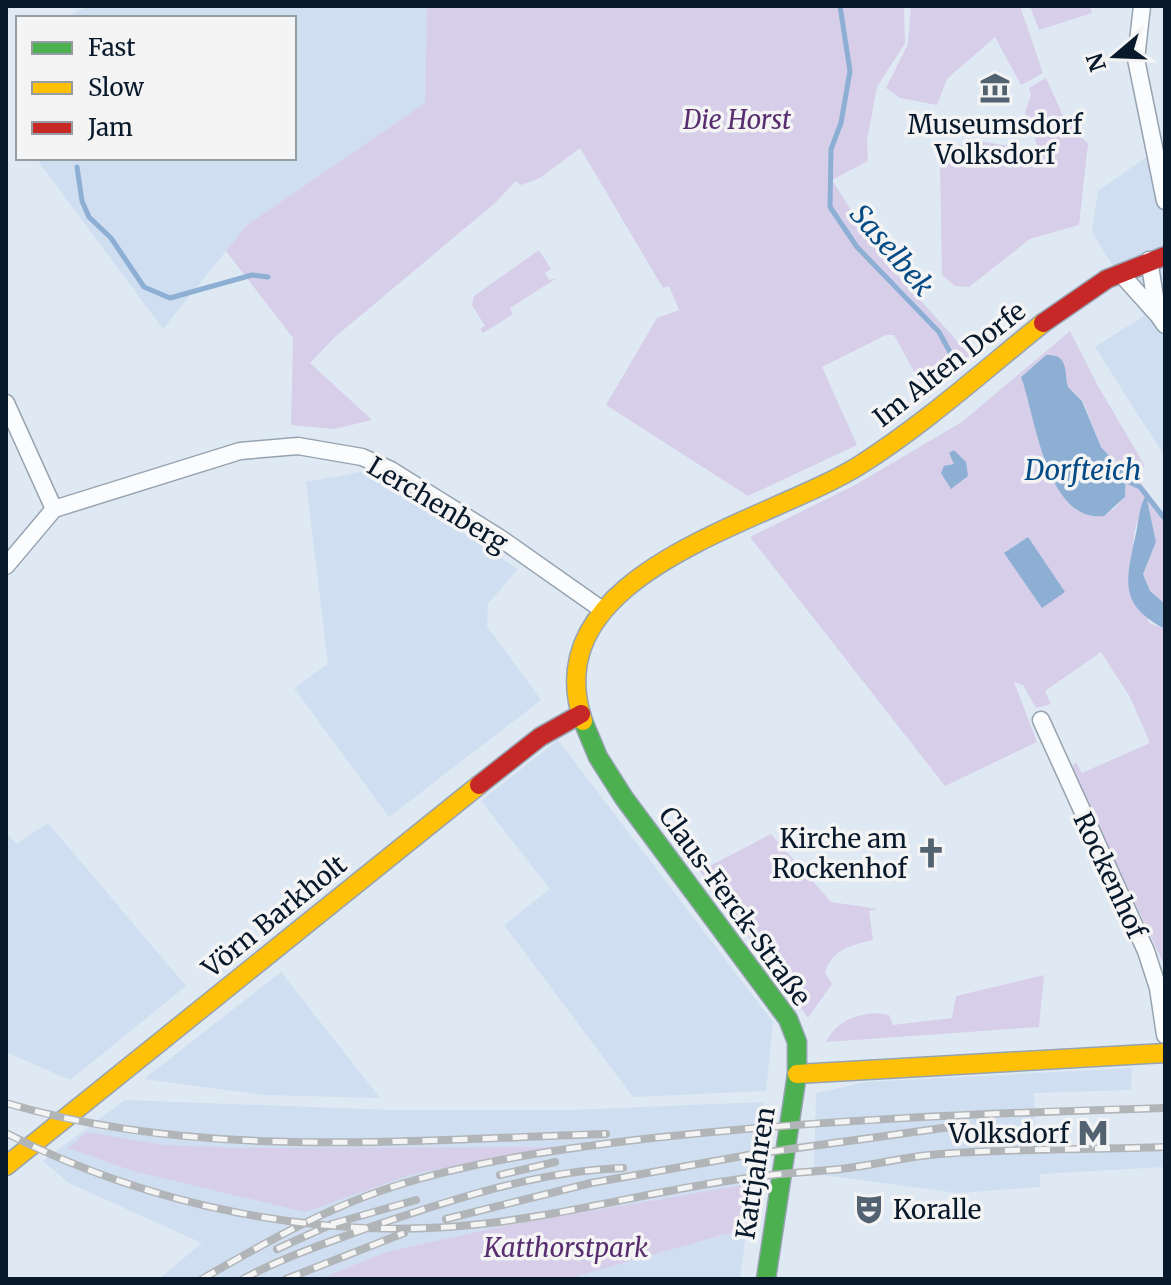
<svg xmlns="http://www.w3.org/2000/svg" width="1171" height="1285" viewBox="0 0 1171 1285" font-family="Merriweather,serif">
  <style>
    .built { fill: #cfdef0 }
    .green { fill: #d7ceea; fill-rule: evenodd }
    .water { fill: #8dafd4 }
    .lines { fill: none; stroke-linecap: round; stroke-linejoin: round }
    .stream { stroke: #8dafd4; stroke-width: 5 }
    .street-casing { stroke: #96a3b0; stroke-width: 19 }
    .fast-casing { stroke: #96a3b0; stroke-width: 21 }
    .slow-casing { stroke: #96a3b0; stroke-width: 21 }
    .jam-casing { stroke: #96a3b0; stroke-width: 21 }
    .street { stroke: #fafcfd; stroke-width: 16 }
    .fast { stroke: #4caf50; stroke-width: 18 }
    .slow { stroke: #ffc107; stroke-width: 18 }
    .jam { stroke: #c62828; stroke-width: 18 }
    .rail-casing { stroke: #b2b5b8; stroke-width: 8 }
    .rail { stroke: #f4f4f4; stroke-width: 5; stroke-dasharray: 15; stroke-linecap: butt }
    .labels { text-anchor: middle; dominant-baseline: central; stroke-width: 7; stroke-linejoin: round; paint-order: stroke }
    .park-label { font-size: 26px; font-style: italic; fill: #592e71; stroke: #f4f4f4 }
    .poi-label { font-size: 26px; fill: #08192b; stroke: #f4f4f4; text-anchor: end }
    .street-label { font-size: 26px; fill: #08192b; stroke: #f4f4f4 }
    .water-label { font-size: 28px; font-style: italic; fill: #044a85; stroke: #f4f4f4 }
  </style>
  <rect width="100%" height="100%" fill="#dfe9f4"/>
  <path class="built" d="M87,6H427L425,103L247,225L163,329L36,158H294V18H67Z
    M1165,144V457L1095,347L1144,316L1092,232L1098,191Z
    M367,471L518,569L488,604L487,626L541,700L389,817L294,688L328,664L306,482Z
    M558,740L773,1022L766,1091L633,1097L504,925L550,889L481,801Z
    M48,823L186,986L70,1080L6,1052V833L16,844Z
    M281,972L380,1098L264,1095L144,1079Z
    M1132,1068L1131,1090L1034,1093L1036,1154L1165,1150V1167L1040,1174V1187L958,1193L814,1174L816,1093L866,1082Z
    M125,1100L391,1110H571L764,1102L755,1183L508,1225L386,1252L319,1279H159L202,1243L69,1183L43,1161Z
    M746,1233L740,1279H567L726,1234Z"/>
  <path class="green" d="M427,6H904L905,43L877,87L867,140L868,161L832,180L880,256L971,356L928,397L894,335H886L822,367L857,445L748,496L606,405L657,318L679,310L669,286L663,288L580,148L540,178L521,185L516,181L494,204L335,337L310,363L372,420L334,429L291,425L293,338L226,251L247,225L425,103Z
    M911,6H1020L1043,73L1021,85L995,37L947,79L937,105L900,98L886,88L908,44Z
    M1030,6H1090L1092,13L1039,30Z
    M1046,78L1064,118L1088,144L1079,225L1030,239L969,287L955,286L942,275L940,164L948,149L979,141L1039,151L1025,112L1031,95L1029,88Z
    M539,250L551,269L545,273L549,280L557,278L510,308L513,314L483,333L480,329L485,326L472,305L474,296Z
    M1070,331L1098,386L1145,466L1133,472L1165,515V604L1150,591L1143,574L1156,542L1147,503C1121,538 1139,583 1149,623L1165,629V973L1162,960L1071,768L1076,762L1082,773L1150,743L1130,697L1101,652L1045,691L1051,704L1036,708L1023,685L1014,682L1037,742L945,786L750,537L855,485L962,422ZM1046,355L1065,370L1068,387L1083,401L1101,447L1126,474L1125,497L1113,510L1088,514C1036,484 1040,425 1021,376Z
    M771,834L831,902L878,909L869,911L873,940C851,945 833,949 825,972L832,984L808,1018L700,871Z
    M1044,975L1039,1027L826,1042C836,1020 864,1009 889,1015L893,1025L952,1018L956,996Z
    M87,1132L164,1145L238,1148L558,1147L413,1174L305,1212L133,1171L68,1148Z
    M755,1183L746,1232L726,1234L567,1279H319L386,1252L508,1225Z"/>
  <path class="water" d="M1046,355C1069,354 1064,371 1068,387L1082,401L1101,447L1126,474L1125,497L1104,516C1045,523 1035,412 1021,377Z
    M954,450L966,462L968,476L951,489L941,473L944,466L954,464L949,453Z
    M1146,495L1156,542L1143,574L1150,591L1165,604V629C1120,605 1125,584 1135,538C1139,523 1138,509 1146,495Z
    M1028,537L1065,592L1042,608L1004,553Z"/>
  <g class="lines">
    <path class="stream" d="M840,6L850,71L841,123L831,149L830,207L857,247L939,332L951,354L965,362
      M77,167L82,201L89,217L111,238L144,287L170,298L252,275L268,277
      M1127,481L1140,487L1165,519"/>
    <g class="street-casing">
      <path id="street" d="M1142,6L1136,59L1165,201
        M1149,260L1158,315L1165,325
        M1120,273L1157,314
        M6,403L54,509
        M6,566L54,509L240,451L298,446L362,457L391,470L500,538L601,609
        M1041,720L1146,951L1158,988L1165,1035"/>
    </g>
    <g class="fast-casing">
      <path id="fast" d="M583,721L598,757L624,798L788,1019L797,1042V1074L766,1279"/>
    </g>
    <g class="slow-casing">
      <path id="slow" d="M583,721C533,571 770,522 860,465C926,423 982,372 1043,323
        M797,1074L1165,1053
        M6,1166L479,785"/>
    </g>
    <g class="jam-casing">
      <path id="jam" d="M1043,323L1107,279L1165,256
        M479,785L540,737L581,714"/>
    </g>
    <use href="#street" class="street"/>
    <use href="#fast" class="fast"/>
    <use href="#slow" class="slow"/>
    <use href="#jam" class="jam"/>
    <g class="rail-casing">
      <path id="rail" d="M6,1103C200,1160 406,1140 606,1134
        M6,1133C149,1206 322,1242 481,1224C574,1214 663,1188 755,1177C783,1173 812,1172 840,1169C870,1166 899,1158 929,1155C1007,1148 1087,1150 1165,1147
        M500,1175L555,1162
        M446,1219L591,1183L754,1154L965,1125
        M277,1249L332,1224L416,1200
        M202,1279C263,1244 324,1209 392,1187C470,1162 553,1150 635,1140C811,1120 987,1113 1165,1108
        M243,1279C284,1257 329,1242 373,1226C454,1199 537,1171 623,1168
        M286,1279L404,1233"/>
    </g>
    <use href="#rail" class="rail"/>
  </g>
  <defs>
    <g id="museum-bare" transform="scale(2.4)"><path d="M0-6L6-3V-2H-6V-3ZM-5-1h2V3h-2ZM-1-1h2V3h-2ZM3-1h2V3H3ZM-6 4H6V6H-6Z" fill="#536271" stroke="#f4f4f4" stroke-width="2.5" paint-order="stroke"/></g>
    <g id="church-bare" transform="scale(2.4)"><path d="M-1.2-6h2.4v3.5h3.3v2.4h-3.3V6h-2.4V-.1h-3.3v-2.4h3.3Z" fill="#536271" stroke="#f4f4f4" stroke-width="2.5" paint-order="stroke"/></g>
    <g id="metro-bare" transform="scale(2.4)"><path d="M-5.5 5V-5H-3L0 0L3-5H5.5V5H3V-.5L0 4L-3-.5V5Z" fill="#536271" stroke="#f4f4f4" stroke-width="2.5" paint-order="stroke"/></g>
    <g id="theatre-bare" transform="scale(2.4)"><path d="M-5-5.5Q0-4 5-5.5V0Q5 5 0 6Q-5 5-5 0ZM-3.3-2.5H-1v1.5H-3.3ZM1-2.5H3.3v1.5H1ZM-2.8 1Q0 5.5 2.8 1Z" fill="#536271" stroke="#f4f4f4" stroke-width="2.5" paint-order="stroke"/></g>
  </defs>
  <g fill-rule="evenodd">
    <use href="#museum-bare" x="995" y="88"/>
    <use href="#church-bare" x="931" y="853"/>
    <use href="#metro-bare" x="1093" y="1133"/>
    <use href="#theatre-bare" x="869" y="1209"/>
  </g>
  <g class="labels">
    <g class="park-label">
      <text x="737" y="119">Die Horst</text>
      <text x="566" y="1247">Katthorstpark</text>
    </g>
    <g class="poi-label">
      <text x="995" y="124" text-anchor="middle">Museumsdorf<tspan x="995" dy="30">Volksdorf</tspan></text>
      <text x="907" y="838">Kirche am<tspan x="907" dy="30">Rockenhof</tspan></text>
      <text x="1069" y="1133">Volksdorf</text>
      <text x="893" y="1209" text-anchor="start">Koralle</text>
    </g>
    <g class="street-label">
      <text transform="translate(949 364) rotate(-38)">Im Alten Dorfe</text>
      <text transform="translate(438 504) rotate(31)">Lerchenberg</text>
      <text transform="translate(1110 875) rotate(65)">Rockenhof</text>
      <text transform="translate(735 906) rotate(54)">Claus-Ferck-Straße</text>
      <text transform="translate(274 916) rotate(-39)">Vörn Barkholt</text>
      <text transform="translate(755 1173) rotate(-81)">Kattjahren</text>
    </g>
    <g class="water-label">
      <text transform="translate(892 250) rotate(49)">Saselbek</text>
      <text x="1083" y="470">Dorfteich</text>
    </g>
  </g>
  <rect width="1171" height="1285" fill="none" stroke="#08192b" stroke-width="16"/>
  <rect x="16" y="16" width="280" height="144" fill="#f4f4f4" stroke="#969ca4" stroke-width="2"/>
  <rect x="32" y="42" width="40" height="12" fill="#4caf50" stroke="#969ca4" stroke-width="2"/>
  <text x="88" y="56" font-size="24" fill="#08192b">Fast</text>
  <rect x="32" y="82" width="40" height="12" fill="#ffc107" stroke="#969ca4" stroke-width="2"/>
  <text x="88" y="96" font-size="24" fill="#08192b">Slow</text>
  <rect x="32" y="122" width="40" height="12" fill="#c62828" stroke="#969ca4" stroke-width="2"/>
  <text x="88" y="136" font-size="24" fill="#08192b">Jam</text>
  <g transform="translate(1115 56) rotate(251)" stroke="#f4f4f4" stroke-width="6" paint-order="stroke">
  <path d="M0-6L14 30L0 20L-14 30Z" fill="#08192b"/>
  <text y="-12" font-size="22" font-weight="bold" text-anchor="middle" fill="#08192b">N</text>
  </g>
</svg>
